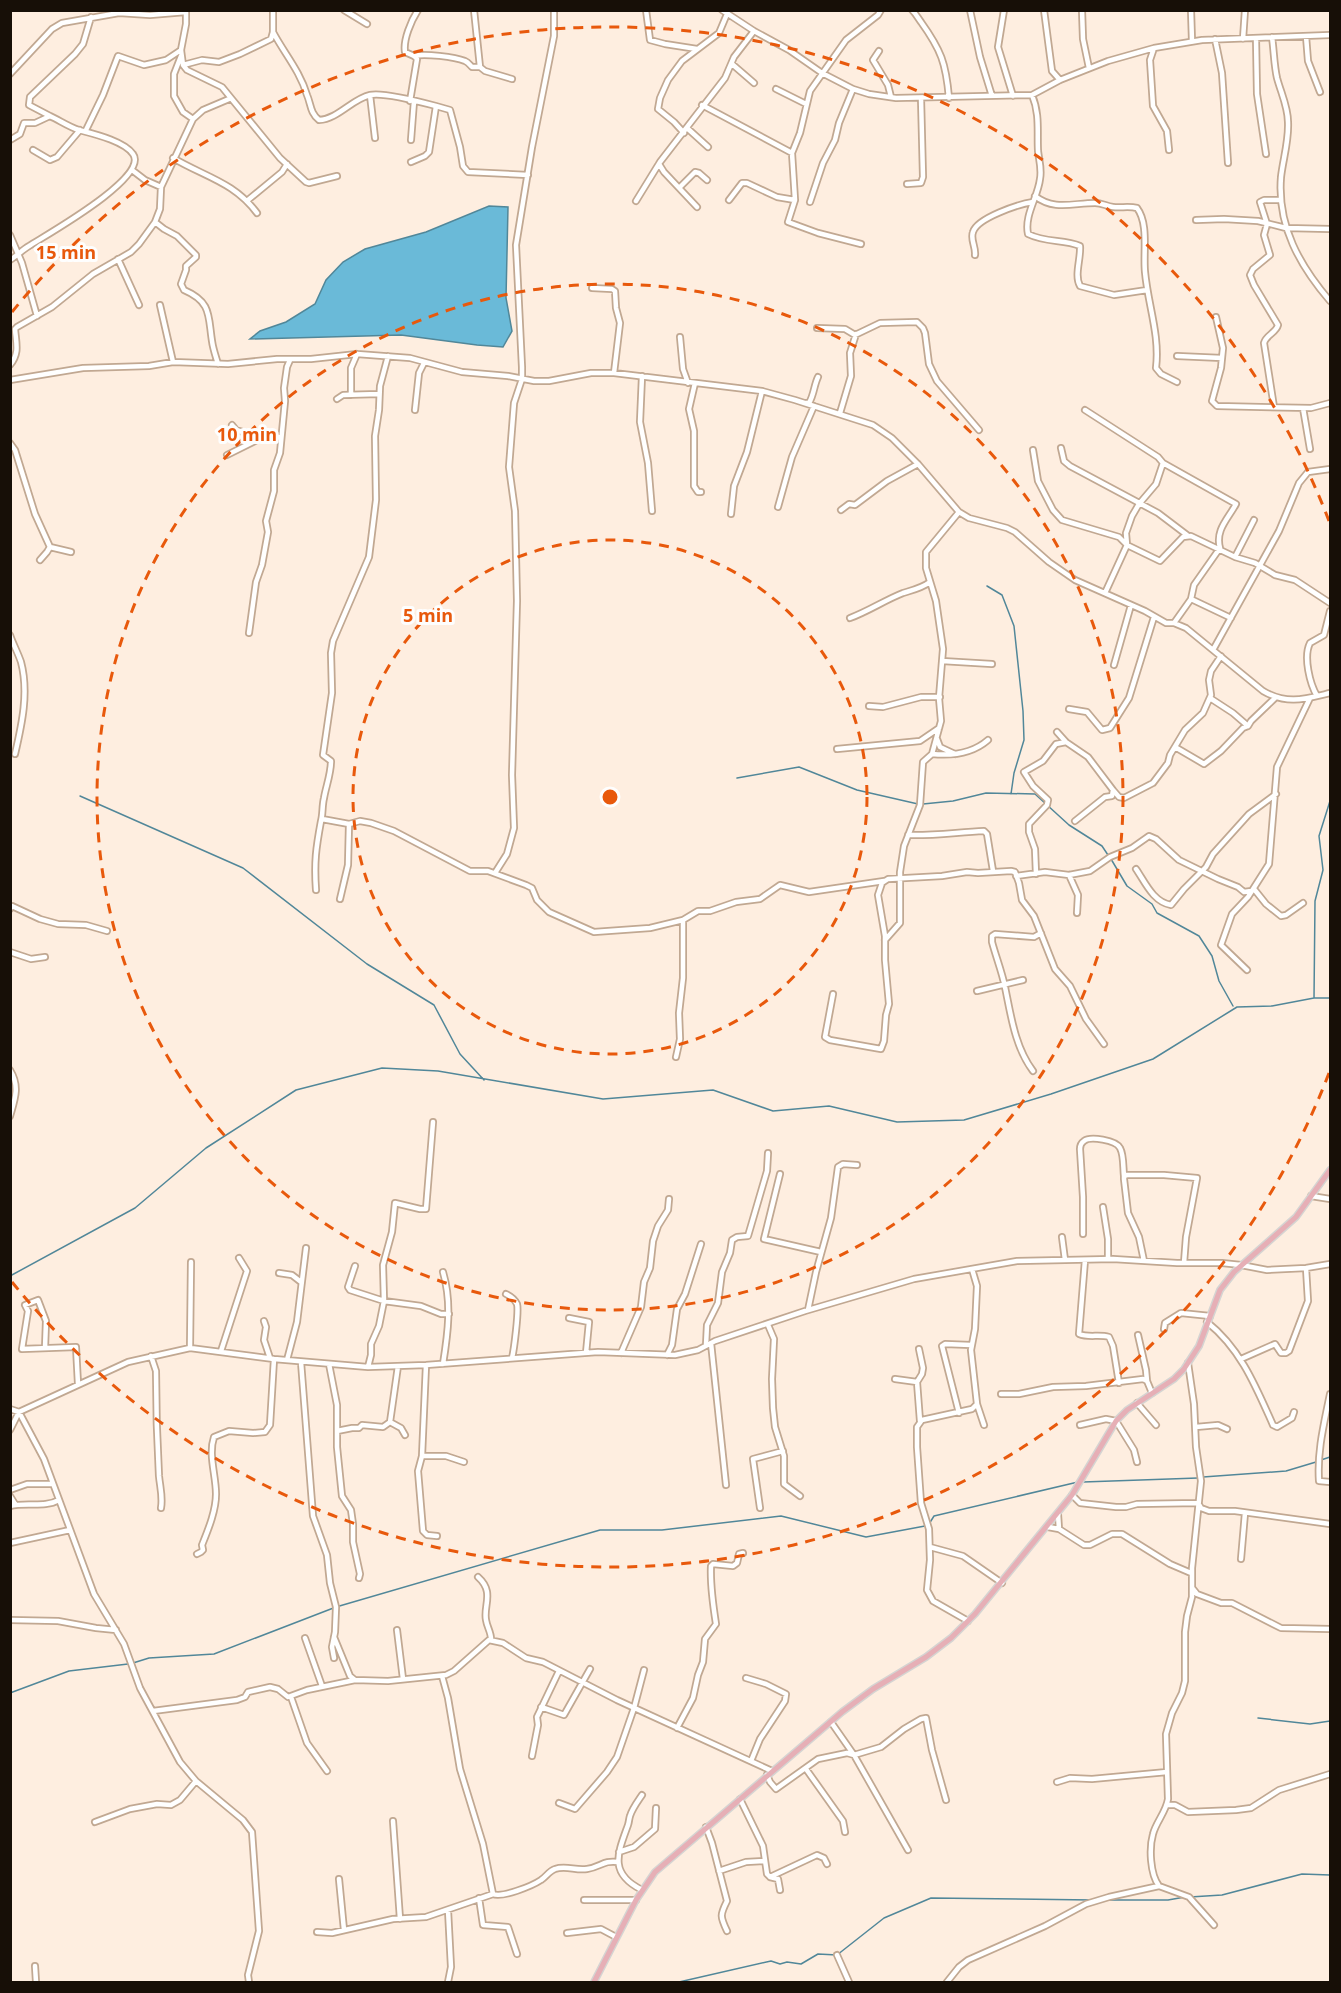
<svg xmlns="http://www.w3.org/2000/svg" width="1341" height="1993" viewBox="0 0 1341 1993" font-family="'Open Sans',sans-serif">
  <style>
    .water { fill: #6abad8; stroke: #518799; stroke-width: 1.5 }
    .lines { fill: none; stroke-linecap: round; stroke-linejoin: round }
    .stream { stroke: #518799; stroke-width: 1.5 }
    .minor-casing { stroke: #c1a892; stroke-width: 8 }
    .major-casing { stroke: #d5d4d2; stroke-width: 8 }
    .minor { stroke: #fff; stroke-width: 4.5 }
    .major { stroke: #e6afb6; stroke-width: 5 }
    .ring { fill: none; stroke: #e8590c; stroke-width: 3; stroke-dasharray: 10 8 }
    .centre { fill: #e8590c; stroke: #fefefe; stroke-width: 3 }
    .ring-label { font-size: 18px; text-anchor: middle; font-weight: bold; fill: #e8590c; stroke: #fefefe; stroke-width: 6; stroke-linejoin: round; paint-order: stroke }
  </style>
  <rect width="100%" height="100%" fill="#feeee0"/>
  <path class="water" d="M489,206L508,207L506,298L512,331L503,347L477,345L401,335L250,339L260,331L286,322L315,304L326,280L343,262L365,249L426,232Z"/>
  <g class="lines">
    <path class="stream" d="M987,586L1002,595L1014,626L1023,711L1024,740L1014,773L1011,794
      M737,778L799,767L857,790L918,804
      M80,796L243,868L367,964L434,1005L460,1054L484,1080
      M923,804L953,801L986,793L1035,794L1069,825L1102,846L1108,855
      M1111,859L1127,886L1152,904L1157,913L1199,936L1212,956L1219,981L1233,1006
      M1314,998L1315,901L1323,870L1319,836L1330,801
      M10,1276L135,1208L206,1148L296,1090L382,1068L438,1071L603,1099L713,1090L773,1111L829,1106L897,1122L964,1120L1051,1094L1153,1059L1237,1007L1272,1006L1314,998H1330
      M1321,1460L1330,1457
      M1203,1477L1286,1471L1316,1462
      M1083,1482L1198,1478
      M929,1524L934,1516L1078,1482
      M133,1663L149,1658L214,1654L336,1607L600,1530H662L781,1516L866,1537L925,1526
      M10,1693L69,1671L128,1664
      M1258,1718L1310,1724L1330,1721
      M1190,1897L1222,1895L1302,1874L1330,1875
      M1106,1900H1168L1185,1897
      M679,1982L771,1961L780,1964L787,1962L801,1964L818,1954L837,1955L884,1918L931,1898L1093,1900"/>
    <g class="minor-casing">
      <path id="minor" d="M186,10V24L181,50L183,65L187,70L222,87L280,158L306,182L309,183L337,176
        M344,10L367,24
        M474,10L480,67L485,71L512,79
        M646,10L650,40L665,44L697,49
        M722,10L754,31L789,50L822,73L853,89L869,94L896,98L1032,95L1060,80L1108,61L1154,48L1202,40L1330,35
        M912,10C916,14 918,18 921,22C941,50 946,63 949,98
        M970,10L980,57L992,96
        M1004,10L998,47L1013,96
        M1044,10L1052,71L1060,80
        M1082,10L1083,39L1089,68
        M1191,10L1192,41
        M273,32C284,53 300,71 307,95C311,104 310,113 319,120C338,119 352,99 370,95C383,92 421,102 436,106L429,152L425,156L411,162
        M1306,36L1308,61L1320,92
        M1272,37C1274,51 1274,65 1277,78C1281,93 1288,107 1288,122C1289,141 1283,159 1281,177C1277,226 1300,266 1330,301
        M1256,38L1257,94L1266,154
        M1215,39L1222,73L1228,163
        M1243,39L1245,10
        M1154,48L1150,60L1153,106L1167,131L1169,150
        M879,51L873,60L888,85L891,97
        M181,56L174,74V96L183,112L193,119
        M414,56C424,53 455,57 465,61C468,62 470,65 472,67H480
        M732,64L754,83
        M183,65L202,60L219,62L240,54L271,39L273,32V10
        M10,74L52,29L62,23L119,13L150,15L186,12
        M776,89L806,104
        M370,95L375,138
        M1032,95C1040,114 1037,131 1038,151C1039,160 1042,169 1040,179C1038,197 1024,215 1028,234C1046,243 1064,239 1080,246C1081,259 1074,275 1080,286L1114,295L1147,290
        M410,101L417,59L414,56L405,52C403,40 411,21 418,10
        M702,105L792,153
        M436,106L450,110L460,147L463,166L468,172L528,175
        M50,116L29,105L30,97L75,54L83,44L91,17
        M687,128L708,147
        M86,130L103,95L118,56L144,65L166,60L181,50
        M684,133L674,122L658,109L660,98L668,80L682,61L719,33L727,14
        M10,140L20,134L24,123H35L50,116C59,120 69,127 79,130C94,134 124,141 133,154C150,177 46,235 29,246C22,250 17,256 10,260
        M411,140L414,101
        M33,150L50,160L57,157L80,130
        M173,158C205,177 234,182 257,213
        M659,164L664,172L697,207
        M132,170L145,180L161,187
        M907,184L921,183L923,177L921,98
        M679,188L695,172L699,173L707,180
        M1035,196C1054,211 1073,203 1095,203C1102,203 1106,206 1113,207C1121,208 1129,206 1137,208C1149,224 1143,252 1145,272C1148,305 1160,335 1156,368L1161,374L1177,382
        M248,200L282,172L287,164
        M729,200L742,183H747L777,197L795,200L788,222L818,233L861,244
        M795,200L792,153L800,133L810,91L846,40L878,15L881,10
        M636,201L660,162L725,78L734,57L754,31
        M810,202L823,163L835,140L839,123L853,89
        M1196,220L1224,219L1258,221L1286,228L1330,229
        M155,222L164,229L177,236L196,255V257L186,266V270L181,284L184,290C212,302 208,316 212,341C213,349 216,357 218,364
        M10,235L22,263L37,316
        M975,255C976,247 970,239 973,232C977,218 1019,204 1033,202
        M118,259L139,305
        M592,288L612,289L615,291L616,308L620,323L614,373
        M160,305L173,362
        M1216,317L1223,348L1221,368L1212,401L1217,406L1311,408L1330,403
        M817,328L845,329L855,335L880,323L917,322L923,328L925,333L929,364L937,381L979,430
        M680,337L683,369L688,383
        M1177,356L1222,358
        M10,365C20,353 16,343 15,329L17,327L52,307L93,274L131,252L139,244L155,222L160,209L161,187L193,119L203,110L229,99
        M642,376L640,422L648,463L652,511
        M10,380L83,368L149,366L173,362L228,364L277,359H311L357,354L410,358L462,372L508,376L534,381H549L591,373H614L762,391L795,400L873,425L892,438L918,464L959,512L969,518L1007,528L1015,532L1049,562L1075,580L1145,611L1166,623H1174L1186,628L1263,691C1287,705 1305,699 1330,693
        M695,383L689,409L694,431V486L698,492H701
        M351,395V368L357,354
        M337,399L343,395L379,394
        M806,403H809C814,395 814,385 818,377
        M1274,407L1264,343C1266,335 1276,333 1278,325L1254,285L1250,275L1253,269L1270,255L1264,235L1267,224L1260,202L1264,200H1281
        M1303,408L1310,449
        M415,410L419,373L424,363
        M1085,410L1158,457L1163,463L1156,484L1139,504L1132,516L1126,533L1127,545L1105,593
        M840,413L851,376L850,353L856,334
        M232,425L236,430L264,438
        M10,443L15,450L35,514L50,547L71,552
        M1061,448L1064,461L1070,466L1158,513L1187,535
        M1033,450L1038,481L1053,510L1062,520L1119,537L1127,545L1160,561L1183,537L1191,536L1235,557L1255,563L1275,575L1295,580L1330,603
        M227,455L257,440L281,437
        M1163,463L1236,504C1228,519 1215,530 1220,548L1194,585L1191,599L1174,623
        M778,507L792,457L814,406
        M841,510L849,504L855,505L887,481L918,464
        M731,514L734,486L747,452L762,391
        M1235,557L1254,520
        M40,560L47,552L50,547
        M1191,599L1231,618
        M850,618C869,611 885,600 903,593C913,590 922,588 930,582
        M249,633L256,582L262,565L268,532L266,521L274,491V470L280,453L285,401L284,388L287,367L290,360
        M10,635C13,644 18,653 21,662C29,692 22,724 15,754
        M1213,650L1279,531L1299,483L1308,472L1330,469
        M942,661L992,664
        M1114,665L1131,605
        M1317,696C1310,684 1303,657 1310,643L1324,635L1330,611
        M1210,698L1233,713L1248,726
        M869,706L883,707L921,697H940
        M1069,709L1087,712L1102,730L1110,728L1129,698L1154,617
        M1057,732L1066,742L1088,757L1113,790
        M937,739L940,747L955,754
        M1175,747L1204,764L1221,751L1243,728L1248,726L1251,721L1275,698
        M837,749L920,741L939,728
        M932,754C952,756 972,754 988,740
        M322,819L349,824L360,821L371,823L394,831L470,871H488L526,885L532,888L537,900L549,912L594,932L650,928L683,920
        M1075,821L1105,797L1112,796L1113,790L1119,797L1124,798L1153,783L1168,763L1170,755L1185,730L1203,713L1211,695L1209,680L1211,671L1221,656
        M908,835C933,836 959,832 984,831L987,834L993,871
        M1136,869C1145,882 1153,902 1171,905L1184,889L1206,867L1213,854L1249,814L1276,794
        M495,873L507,854L514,828L512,775L517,601L515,511L509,467L514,403L522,379V367L516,245L532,147L554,36V10
        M1036,874L1035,849L1029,832V824L1047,805L1048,800L1033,786L1024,772L1043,761L1056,744L1066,742
        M1069,875L1078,895L1077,913
        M1016,876L1045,872L1069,875L1090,871L1110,857L1132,848L1149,836L1156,839L1179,860L1218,879L1238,887L1244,892L1251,891
        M1254,889L1266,904L1281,916L1286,915L1303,903
        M316,890C314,862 316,848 321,821C323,814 322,806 324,798C326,786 331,774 331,761L323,755L332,693L331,653L333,641L369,557L376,500L375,436L379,410L380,386L388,356
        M340,899L348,865L349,824
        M10,909L12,906L40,919L58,924L86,925L107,931
        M885,940L900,923V872L904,846L920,805L923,762L932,754L941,721L939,698L943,649L936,601L926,568V552L959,512
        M10,952L31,959L45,957
        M1247,970L1221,945L1232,914L1248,897L1269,864L1277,767L1310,698
        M977,991L1023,980
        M833,994L825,1037L830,1040L881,1049L884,1041L886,1015L889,1004L885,960V936L878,895L882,883L888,879L942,876L967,872L978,873L1011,871L1015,872L1019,883L1022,900L1034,916L1055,969L1070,986L1086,1019L1104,1044
        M676,1057L680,1039L679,1013L683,978V920L698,911H710L736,902L760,899L780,885L809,892L884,881
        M10,1070C20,1086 15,1099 10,1116
        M1033,1071C1015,1047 1011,1016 1005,987C1002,972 996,957 992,942V936L995,934L1034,937L1041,933
        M780,1174L764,1239L821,1252
        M1311,1196L1330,1199
        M1103,1207L1108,1239V1259
        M1083,1234V1197L1080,1149C1080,1146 1081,1143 1084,1141C1090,1136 1116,1140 1120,1148C1124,1155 1123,1168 1124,1176
        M1062,1237L1065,1260
        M1085,1260L1079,1334C1089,1338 1099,1334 1109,1337L1113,1346L1119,1383
        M1144,1261L1139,1237L1128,1213L1124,1179V1176L1127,1175H1164L1197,1178L1186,1237L1184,1263
        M355,1266L348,1287L350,1290L384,1301L421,1306L441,1314H449
        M972,1269L977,1286L975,1329L971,1350L977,1404L984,1425
        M443,1272C452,1303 448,1333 443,1364
        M279,1273L292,1275L301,1282
        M506,1294C510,1296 515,1300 517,1304C519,1311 514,1350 512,1358
        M808,1310L816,1272L831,1218L838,1167L843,1164L857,1165
        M569,1318L589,1322L586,1353
        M264,1321L266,1327L264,1340L270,1358
        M1207,1322C1241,1349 1256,1387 1273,1425L1277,1427L1292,1418L1294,1412
        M768,1325L774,1339L772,1379L773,1408L775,1427L784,1456V1484L800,1496
        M1164,1329L1165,1323L1181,1313L1210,1316
        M1138,1335L1146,1370L1147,1381
        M711,1343L726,1485
        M706,1345L707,1325L718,1303L722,1272L730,1253L732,1240L737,1237L748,1236L767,1171L768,1153
        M45,1348L46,1321L38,1300L25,1305L28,1311L22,1349L76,1347L78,1384
        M190,1348L191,1262
        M919,1349L923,1368L922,1374L917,1382L920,1421
        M221,1351L247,1271L239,1258
        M621,1353L641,1307L644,1282L650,1268L653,1241L658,1226L668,1210L669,1199
        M667,1355L672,1345L677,1309L685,1294L701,1244
        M151,1356L156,1371C156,1406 157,1441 159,1476C160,1487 163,1497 161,1508
        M1241,1359L1275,1344L1281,1353H1286L1289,1351L1308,1301L1306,1268
        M287,1360L297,1322L306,1248
        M301,1362L313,1516L327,1555L330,1583L336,1607L335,1632L332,1647L334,1658
        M1188,1363L1194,1404L1196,1447L1201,1481L1192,1568V1597L1187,1616L1185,1632V1681L1182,1693L1172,1713L1166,1734L1168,1799C1166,1812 1156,1822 1153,1834C1149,1848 1150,1874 1159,1886L1189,1897L1214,1925
        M329,1364L337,1405V1447L342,1496L351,1510L353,1524V1542L360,1574L359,1578
        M426,1365L422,1456L418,1471L423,1531L427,1535L437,1536
        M368,1367L371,1355V1344L379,1326L384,1301L383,1265L392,1232L395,1203L420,1209H426L433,1122
        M895,1379L917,1382
        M1001,1394H1019L1053,1387L1086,1386L1143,1379L1147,1381L1152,1393
        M1330,1394C1324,1424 1317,1451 1319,1481L1330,1482
        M1137,1403L1156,1425
        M10,1409L19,1412L128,1362L190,1348L274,1359L368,1367L426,1365L598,1352L675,1355L698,1350L715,1341L805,1311L914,1279L1017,1261L1113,1259L1177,1263H1222L1241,1265L1267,1270L1306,1268L1330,1264
        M959,1413L942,1346L945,1344L971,1345
        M390,1422L398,1366
        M1080,1425L1106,1419L1116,1421L1134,1450L1137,1462
        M1196,1427L1218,1425L1227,1429
        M10,1430L19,1412L44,1459L94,1594L124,1644L140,1688L180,1762L196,1781L243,1820L252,1832L259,1931L248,1975L249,1982
        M337,1431L352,1428H359L362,1425L383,1427L390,1422L401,1428L405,1435
        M422,1456H446L464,1462
        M10,1490L27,1484H53
        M1072,1495L1080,1503L1116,1507H1126L1137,1504L1198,1503L1201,1508L1209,1511H1235L1330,1524
        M10,1496L15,1504
        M10,1506C26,1502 45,1508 59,1500
        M760,1508L753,1459L783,1451
        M1058,1514L1059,1529
        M1048,1527L1059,1529L1084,1545H1090L1112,1534H1122L1170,1564L1191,1573
        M10,1543L70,1530
        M930,1547L963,1556L1002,1583
        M197,1554L201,1552L203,1550L202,1545C208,1530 216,1511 216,1494C216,1475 208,1455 214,1437L229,1431L253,1433L265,1432L270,1425L274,1359
        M1241,1559L1245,1513
        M478,1577C495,1592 483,1606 486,1620C487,1627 491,1632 491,1639
        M1193,1589L1197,1594L1221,1603H1232L1281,1628L1330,1629
        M10,1620L58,1621L96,1628L116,1630
        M968,1621L933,1601L927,1590L930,1560L929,1529L921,1503L917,1447V1427L922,1420L972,1409L977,1404
        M397,1630L403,1679
        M334,1637L350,1676L355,1680
        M305,1638L322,1686
        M442,1676L448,1698L460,1769L483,1844L493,1894C502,1898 532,1886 541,1880C546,1877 549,1871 555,1869C566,1865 576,1871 587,1869C601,1867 603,1860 618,1862
        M746,1678L766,1684L786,1694L785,1701L760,1739L751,1761
        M291,1697L307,1743L327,1771
        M541,1707L564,1715L590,1669
        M153,1711L237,1700L245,1697L248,1692L270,1687L278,1689L288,1697L307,1690L355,1680L388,1681L446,1675L454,1671L489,1640L503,1643L526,1658L543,1662L617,1700L772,1771
        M831,1722L854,1755L908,1850
        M677,1728L693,1698L698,1675L703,1662L705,1639L716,1624C713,1605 710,1586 711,1566L713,1564L733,1566L737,1563L739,1554L743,1553
        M532,1756L538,1725L537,1717L559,1671
        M806,1769L843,1821L845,1832
        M767,1775L770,1782L776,1789L818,1759L847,1753L854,1755L881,1747L904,1729L921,1719L926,1718L932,1750L946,1800
        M1057,1782L1070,1778L1092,1779L1167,1772
        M740,1799L763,1846L767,1874L770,1877L778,1879L780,1890
        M559,1803L575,1809L607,1772L617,1757L634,1708L644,1670
        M1167,1805H1175L1188,1812L1236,1810L1251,1808L1279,1790L1330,1774
        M393,1821L400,1919
        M95,1822L130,1809L157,1804L171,1805L180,1800L196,1781
        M706,1827L712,1843L727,1901C720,1915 720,1916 727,1931
        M619,1852L634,1847L655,1829L656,1808
        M719,1871L746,1862L765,1861
        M770,1877L817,1855L824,1858L827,1864
        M339,1879L344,1930
        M642,1890C608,1873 618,1853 628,1825C629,1822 629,1819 630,1816C632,1809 638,1801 642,1795
        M479,1898L483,1925L508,1927L517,1954
        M584,1900H636
        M448,1910L451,1967L448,1982
        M317,1932L332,1933L393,1919L426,1917L493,1894
        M567,1933L601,1929L616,1937
        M837,1955L849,1982
        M35,1966L36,1982
        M947,1982L959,1967L968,1960L1045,1926L1086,1904L1109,1897L1159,1886"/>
    </g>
    <g class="major-casing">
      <path id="major" d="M594,1982L636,1900L655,1872L842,1712L873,1689L926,1657L951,1638L975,1614L1072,1495L1116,1421L1127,1410L1174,1379L1184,1369L1199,1346L1220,1290L1234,1272L1296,1217L1330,1170"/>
    </g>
    <use href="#minor" class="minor"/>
    <use href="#major" class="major"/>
  </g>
  <g class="ring">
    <circle cx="610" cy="797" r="257"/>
    <circle cx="610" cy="797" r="513"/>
    <path d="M1329 1073A770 770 0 0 1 12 1282M12 312A770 770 0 0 1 1329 521"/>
  </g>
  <circle cx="610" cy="797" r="9" class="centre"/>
  <g class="ring-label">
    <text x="66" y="259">15 min</text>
    <text x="247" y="441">10 min</text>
    <text x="428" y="622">5 min</text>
  </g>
  <rect width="1341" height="1993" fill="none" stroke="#170f07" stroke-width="24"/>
</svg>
